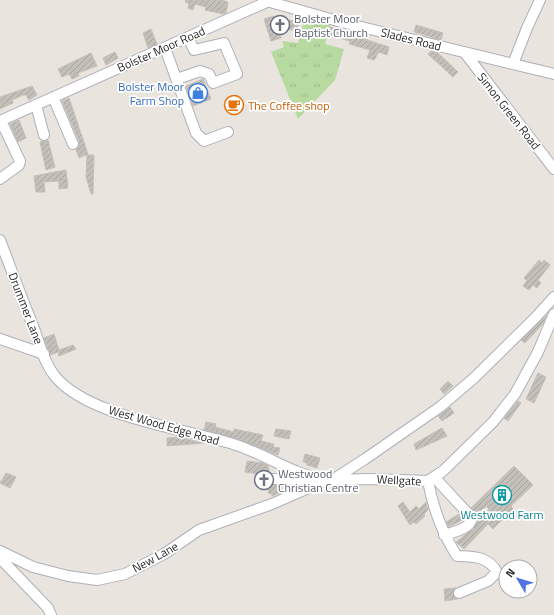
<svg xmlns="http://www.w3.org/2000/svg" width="554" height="615" viewBox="0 0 554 615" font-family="'Titillium Web',sans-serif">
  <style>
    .park { fill: url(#park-tufts) }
    .building { fill: url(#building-hatch); stroke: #c5c0b8 }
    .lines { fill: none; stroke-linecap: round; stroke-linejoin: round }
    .minor-casing { stroke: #aeb0b9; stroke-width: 12 }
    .minor { stroke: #fff; stroke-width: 10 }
    .labels { text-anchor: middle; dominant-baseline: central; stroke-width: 3.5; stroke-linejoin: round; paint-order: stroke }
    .worship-label { font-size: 12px; fill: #5b616d; stroke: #fff; text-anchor: start }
    .street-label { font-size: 12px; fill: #2a2a2a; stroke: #fff }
    .shop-label { font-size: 12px; fill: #366cbe; stroke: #fff; text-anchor: end }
    .food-label { font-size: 12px; fill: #c56008; stroke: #fff; text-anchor: start }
    .culture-label { font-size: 12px; fill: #0d838f; stroke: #fff }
  </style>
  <defs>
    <pattern id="park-tufts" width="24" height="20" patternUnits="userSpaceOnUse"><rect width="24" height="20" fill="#b7daa1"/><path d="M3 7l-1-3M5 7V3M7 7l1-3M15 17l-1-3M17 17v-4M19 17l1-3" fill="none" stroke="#9ebb8b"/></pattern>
    <pattern id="building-hatch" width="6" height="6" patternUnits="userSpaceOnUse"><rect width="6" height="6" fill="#c3bfb9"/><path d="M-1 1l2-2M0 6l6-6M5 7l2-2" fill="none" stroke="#a8a49f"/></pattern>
  </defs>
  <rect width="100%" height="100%" fill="#eae4de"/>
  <path class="park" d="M305,17L331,23L325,44L344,49L335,80L298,119L271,52L284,47L282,41L298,43Z"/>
  <path class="building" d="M186,0H222L228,2L226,13L223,14L205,10L206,7L195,4L193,10L188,8L189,3L185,2Z
    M274,16L281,38L271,41L264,19Z
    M289,20L299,22L297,31L287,29Z
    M416,25L443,33L441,40L414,32Z
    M330,27L361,38V35L368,37L367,40L389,47L387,55L379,52L374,60L367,58L370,50L349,44L350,41L328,35Z
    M151,29L157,44L148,48L143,33Z
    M431,51L437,52L458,72L453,77L428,54Z
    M115,52L118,58L106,65L103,58Z
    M91,53L97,66L78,73L79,76L72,79L69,74L62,77L58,69Z
    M203,79L211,99L193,106L186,86Z
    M32,86L37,95L29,100L26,95H23L12,100L13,103L0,109V97Z
    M237,95L243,110L231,114L225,100Z
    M69,98L88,154L79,158L76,150L79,145V141L62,101Z
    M19,120L26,138L18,142L10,124Z
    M48,140L55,167L46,170L40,142Z
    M87,155H94L93,194H91L86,177Z
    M66,170L68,188L59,189V181L44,182L45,192H36L34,176Z
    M539,260L542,263L544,260L550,265L538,280L541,283L537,288L533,285L529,290L523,286L527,281L524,278Z
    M547,315L542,325L525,343L521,340Z
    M54,334L59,350L73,345L76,349L59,356L58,352L50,355L44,338Z
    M538,373L546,377L534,403L526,399Z
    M448,381L453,386L444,394L440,389Z
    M518,401L521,403L508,421L504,418Z
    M450,407L454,413L442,421L438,416Z
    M206,422L216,424L215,427L234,432V429L263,435L261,441L274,444L273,447L280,448L278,455L238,439L204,430Z
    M442,428L447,436L416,450L414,444Z
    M276,429L291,431L289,439L274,436Z
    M181,437L190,440L204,443L167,446V438Z
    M305,454L320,458L317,468L307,465V463L303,462Z
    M247,461L263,463L268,466L270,474L267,479L268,487L258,486L259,474L245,472Z
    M514,466L533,485L511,506L513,509L493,529L488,524L464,549L456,542L473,529L478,520L489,509L487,506L476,513L471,508Z
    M6,473L16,477L10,488L0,483Z
    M270,485L282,486V492L272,496V494L268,493Z
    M403,502L410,512L416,506L419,509L426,502L428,510L424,514L425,516L416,524L414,522L410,525L398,506Z
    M459,514L464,519L449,527L446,522Z
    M456,588L453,593L457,599L445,601L444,589Z"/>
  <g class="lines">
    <g class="minor-casing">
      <path id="minor" d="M263,0L345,23L554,74
        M165,48L196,133L204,141L228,132
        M465,53L554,169
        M513,64L527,28L540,0
        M177,79L200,71L209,74L213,83L237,74L224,43L194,50L188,37
        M53,97L73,144
        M36,105L44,135
        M0,121L269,1
        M0,179L19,165L20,161L1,121
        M0,240C11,269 22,299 34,328C39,343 44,362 54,375C86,417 188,429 236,445C267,455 294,475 326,480
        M0,339L44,354
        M435,478L472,518C470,529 454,532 444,535
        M273,479L307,480L312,477
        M334,479L365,459L440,407L474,378L536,317L554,297
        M428,481C433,508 441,530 455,553L457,556C473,556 489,557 497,572L488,581L459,593
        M0,551L33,567L68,576L97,580L125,574L164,554L199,530L272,504L327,480L371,479L428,481L443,471L493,422L515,394L538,352L554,314
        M0,558L48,608L51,615"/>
    </g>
    <use href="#minor" class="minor"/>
  </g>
  <defs>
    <g id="church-ring" transform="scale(1)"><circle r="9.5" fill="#fff" stroke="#6b7280" stroke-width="1.5"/><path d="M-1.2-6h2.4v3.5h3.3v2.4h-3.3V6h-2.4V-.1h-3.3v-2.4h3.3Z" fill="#6b7280"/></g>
    <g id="shop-ring" transform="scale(1)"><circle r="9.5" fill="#fff" stroke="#3f7fe0" stroke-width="1.5"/><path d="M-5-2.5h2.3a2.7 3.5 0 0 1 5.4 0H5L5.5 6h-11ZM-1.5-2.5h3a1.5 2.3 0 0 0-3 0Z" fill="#3f7fe0"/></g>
    <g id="cafe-ring" transform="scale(1)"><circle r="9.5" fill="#fff" stroke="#e8710a" stroke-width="1.5"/><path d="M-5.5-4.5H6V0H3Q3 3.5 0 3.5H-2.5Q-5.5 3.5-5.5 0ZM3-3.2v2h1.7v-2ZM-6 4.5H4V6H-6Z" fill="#e8710a"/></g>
    <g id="building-ring" transform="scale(1)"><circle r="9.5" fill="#fff" stroke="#0f9aa8" stroke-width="1.5"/><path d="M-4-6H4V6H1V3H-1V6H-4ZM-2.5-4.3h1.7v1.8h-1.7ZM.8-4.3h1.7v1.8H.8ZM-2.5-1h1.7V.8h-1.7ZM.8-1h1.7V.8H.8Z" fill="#0f9aa8"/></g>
  </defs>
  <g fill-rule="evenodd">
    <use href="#church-ring" x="280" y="25"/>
    <use href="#shop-ring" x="198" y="93"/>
    <use href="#cafe-ring" x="234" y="105"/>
    <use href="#church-ring" x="264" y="480"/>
    <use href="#building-ring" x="502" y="495"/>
  </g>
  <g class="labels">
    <g class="worship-label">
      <text x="294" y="18">Bolster Moor<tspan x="294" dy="14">Baptist Church</tspan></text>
      <text x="278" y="473">Westwood<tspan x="278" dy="14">Christian Centre</tspan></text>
    </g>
    <g class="street-label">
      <text transform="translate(411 39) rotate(14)">Slades Road</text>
      <text transform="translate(161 49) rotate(-24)">Bolster Moor Road</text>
      <text transform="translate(509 111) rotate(52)">Simon Green Road</text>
      <text transform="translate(26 308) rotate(69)">Drummer Lane</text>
      <text transform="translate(164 425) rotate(16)">West Wood Edge Road</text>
      <text transform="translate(399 480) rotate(3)">Wellgate</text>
      <text transform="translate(155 557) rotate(-29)">New Lane</text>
    </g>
    <g class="shop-label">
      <text x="184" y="86">Bolster Moor<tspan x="184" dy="14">Farm Shop</tspan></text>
    </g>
    <g class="food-label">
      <text x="248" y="105">The Coffee shop</text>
    </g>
    <g class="culture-label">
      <text x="502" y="514">Westwood Farm</text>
    </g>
  </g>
  <g transform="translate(518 579) rotate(308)"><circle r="19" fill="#ffffff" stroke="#aaaaaa"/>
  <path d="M0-3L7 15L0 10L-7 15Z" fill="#5173e4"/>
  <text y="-6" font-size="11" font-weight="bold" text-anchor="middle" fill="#2a2a2a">N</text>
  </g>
</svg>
